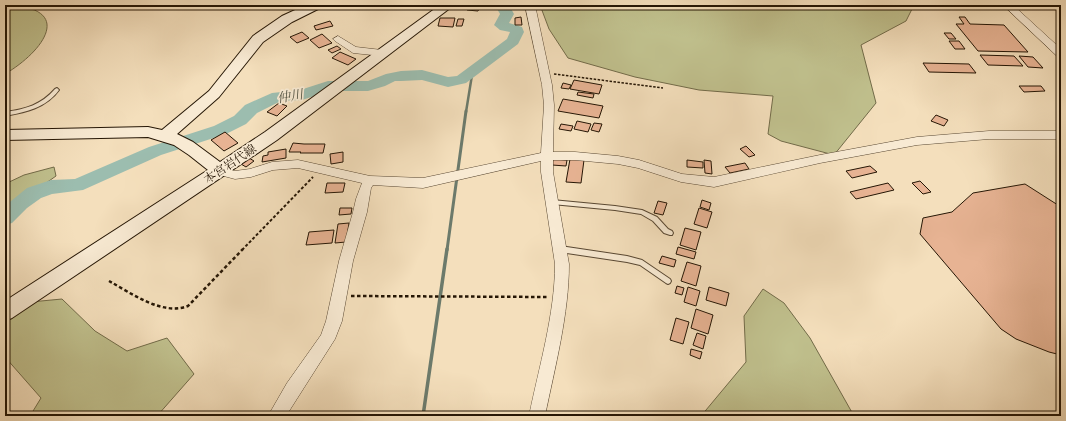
<svg xmlns="http://www.w3.org/2000/svg" width="1066" height="421" viewBox="0 0 1066 421" font-family="Alegreya,'Noto Serif JP',serif">
  <style>
    .green { fill: #c0c08d; stroke: #726b49 }
    .lines { fill: none; stroke-linecap: round; stroke-linejoin: round }
    .stream-far2 { stroke: #6c7a6b; stroke-width: 2.5 }
    .stream-far1 { stroke: #6c7a6b; stroke-width: 3 }
    .stream { stroke: #6c7a6b; stroke-width: 3.5 }
    .river { fill: #9cbdaf; fill-rule: evenodd }
    .building { fill: #e7b393; stroke: #251605 }
    .lane-casing { stroke: #594833; stroke-width: 2 }
    .street-casing { stroke: #594833; stroke-width: 1 }
    .secondary-casing { stroke: #251605; stroke-width: 2 }
    .path-far2 { stroke: #251605; stroke-width: 1.5; stroke-dasharray: 2.5 1.5; stroke-linecap: butt }
    .path-far1 { stroke: #251605; stroke-width: 2; stroke-dasharray: 3 2; stroke-linecap: butt }
    .path { stroke: #251605; stroke-width: 2.5; stroke-dasharray: 3.5 2.5; stroke-linecap: butt }
    .lane { fill: #f8ead3; fill-rule: evenodd }
    .street { fill: #f8ead3; fill-rule: evenodd }
    .secondary { fill: #f8ead3; fill-rule: evenodd }
    .labels { text-anchor: middle; dominant-baseline: central; stroke-width: 3.5; stroke-linejoin: round; paint-order: stroke }
    .street-label { font-size: 12px; fill: #251605; stroke: #f8ead3 }
    .water-label { font-size: 13px; font-style: italic; fill: #4f5040; stroke: #f8ead3 }
  </style>
  <rect width="100%" height="100%" fill="#f4dfbc"/>
  <filter id="stains"><feTurbulence type="fractalNoise" baseFrequency=".005" numOctaves="4"/><feColorMatrix values="0 0 0 0 .2 0 0 0 0 .09 0 0 0 0 .02 0 0 0 .5 -.17"/></filter>
  <radialGradient id="worn" r=".72"><stop offset=".6" stop-color="#630" stop-opacity="0"/><stop offset="1" stop-color="#630" stop-opacity=".3"/></radialGradient>
  <path class="green" d="M5,5C76,7 44,51 5,74Z
    M540,5H914L906,21L861,45L876,103L834,155L781,141L768,134L773,96L699,90L635,77L568,58L549,29Z
    M54,167L56,176L5,212V184L24,175Z
    M763,289L784,303L810,338L854,416H701L746,362L744,316Z
    M62,299L95,331L127,351L167,338L194,374L157,416H30L41,398L5,357V324L20,303Z"/>
  <g class="lines">
    <path class="stream-far2" d="M461,80L472,75L466,112"/>
    <path class="stream-far1" d="M447,250L466,111"/>
    <path class="stream" d="M423,416L447,249"/>
    <path class="river" d="M495,5H509L514,14L509,23L522,27L524,32L518,44L466,83L448,87L422,80L401,81H395L385,86L368,91H330L302,100L281,101L257,113L246,124L226,134L161,155L83,190L52,194L41,198L27,208L12,223L5,225V206L27,188L51,180L75,179L149,147L214,126L234,116L245,105L272,93L300,90L328,81H368L386,74L401,71L422,70L448,77L457,76L507,39L510,32L500,30L494,25L500,14Z"/>
  </g>
  <path class="building" d="M469,5H481L478,11L467,10Z
    M521,17L522,25H515V18Z
    M959,17H965L970,24L1004,25L1028,52L978,51L956,24H964Z
    M440,18H455L453,27L438,26Z
    M458,19H464L462,26H456Z
    M330,21L333,26L316,30L314,26Z
    M302,32L309,38L297,43L290,37Z
    M944,33H951L956,39H949Z
    M322,34L332,43L319,48L310,40Z
    M949,41H959L965,49H955Z
    M337,46L341,49L332,53L328,50Z
    M340,52L356,59L348,65L332,58Z
    M980,55L1014,56L1023,66L988,65Z
    M1019,56L1033,57L1043,68L1028,67Z
    M923,63L969,64L976,73L929,72Z
    M574,80L602,85L599,94L570,89Z
    M563,83L571,85L569,89L561,88Z
    M1019,86H1041L1045,91L1024,92Z
    M578,92L594,94L593,98L577,95Z
    M563,99L603,106L599,118L558,111Z
    M279,103L287,106L277,116L267,112Z
    M936,115L948,120L944,126L931,121Z
    M577,121L591,124L588,132L574,129Z
    M594,123L602,124L599,132L591,130Z
    M561,124L573,126L571,131L559,129Z
    M225,132L238,143L224,151L211,140Z
    M293,143L304,144H325L323,153H300L301,152H289Z
    M746,146L755,155L749,157L740,149Z
    M286,149V158L262,162L263,156L268,155V152Z
    M343,152V162L331,164L330,154Z
    M249,158L254,161L246,167L241,164Z
    M553,159L567,160L566,166L552,165Z
    M570,159L584,160L581,183L566,182Z
    M687,160L703,162V168L687,167Z
    M704,160L711,161L712,174L705,173Z
    M745,163L749,169L730,173L725,167Z
    M870,166L877,172L852,178L846,171Z
    M920,181L931,192L923,194L912,183Z
    M327,183H345L343,192L325,193Z
    M888,183L894,190L856,199L850,192Z
    M1025,184L1061,207V355L1049,352L1016,339L1001,329L920,234L923,218L952,212L973,193Z
    M702,200L711,203L709,210L700,207Z
    M658,201L667,203L663,215L654,213Z
    M340,208H352L351,214L339,215Z
    M699,208L712,212L707,228L694,224Z
    M349,223L346,242L335,243L338,224Z
    M685,228L701,232L696,250L680,245Z
    M334,230L332,243L306,245L309,232Z
    M678,247L696,252L694,259L676,254Z
    M662,256L676,260L674,267L659,263Z
    M687,262L701,266L696,286L681,281Z
    M677,286L684,288L682,295L675,293Z
    M688,287L700,291L696,306L684,302Z
    M709,287L729,293L726,306L706,300Z
    M696,309L713,315L708,334L691,328Z
    M676,318L689,322L683,344L670,340Z
    M697,333L706,336L703,349L693,345Z
    M691,349L702,352L700,359L690,355Z"/>
  <g class="lines">
    <g class="lane-casing">
      <path id="lane" d="M57,88L59,90C46,108 26,112 5,116V112C26,109 41,105 55,89Z
        M550,200H552L615,206L642,210L657,217L668,229L672,231L673,233L672,235H670L664,233L653,221L641,214L615,210L552,204L549,202Z
        M560,246L627,256L642,260L670,279L671,281L670,283L668,284L666,283L640,265L627,262L560,252L558,251L557,249L558,247Z"/>
    </g>
    <g class="street-casing">
      <path id="street" d="M525,5H535L552,85L554,105L553,152H575L618,156L639,160L682,174L714,177L820,155L917,137L989,131H1061V139H989L917,145L820,163L714,187L681,182L638,168L618,164L575,160H553V172L569,264C569,314 555,367 545,416H529C539,367 555,314 555,264L541,172V161L423,188L373,185L371,188L367,212L353,261L342,321L335,339L286,416H268L287,383L321,335L326,321L339,261L353,212L356,199L362,183L298,168L273,170L251,177L235,179L216,174L214,171L216,168L220,167L235,171L250,169L272,162L298,160L370,176L423,178L541,153L544,105L542,85Z
        M1003,5H1013L1061,49V57L1057,56Z
        M338,36L356,47L382,50L387,53L382,56L353,53L335,41L333,39Z"/>
    </g>
    <g class="secondary-casing">
      <path id="secondary" d="M306,5H322L320,8L292,22L263,42L219,97L177,134L193,142L220,162L265,132L440,5H454L277,140L12,318L5,321V301L208,170L189,155L174,145L148,137L5,140V130L148,127L162,130L209,91L253,36L282,16Z"/>
    </g>
    <path class="path-far2" d="M554,74L663,88"/>
    <path class="path-far1" d="M242,250L313,177"/>
    <path class="path" d="M109,281C131,293 162,316 188,306L243,249
      M351,296L549,297"/>
    <use href="#lane" class="lane"/>
    <use href="#street" class="street"/>
    <use href="#secondary" class="secondary"/>
  </g>
  <g class="labels">
    <g class="street-label">
      <text transform="translate(230 164) rotate(-34)">本宮岩代線</text>
    </g>
    <g class="water-label">
      <text transform="translate(290 96) rotate(-10)">仲川</text>
    </g>
  </g>
  <rect width="1066" height="421" fill="none" stroke="#f4dfbc" stroke-width="20"/>
  <rect x="6" y="6" width="1054" height="409" fill="none" stroke="#251605" stroke-width="2"/>
  <rect x="10" y="10" width="1046" height="401" fill="none" stroke="#251605"/>
  <rect width="100%" height="100%" filter="url(#stains)"/>
  <rect width="100%" height="100%" fill="url(#worn)"/>
</svg>
